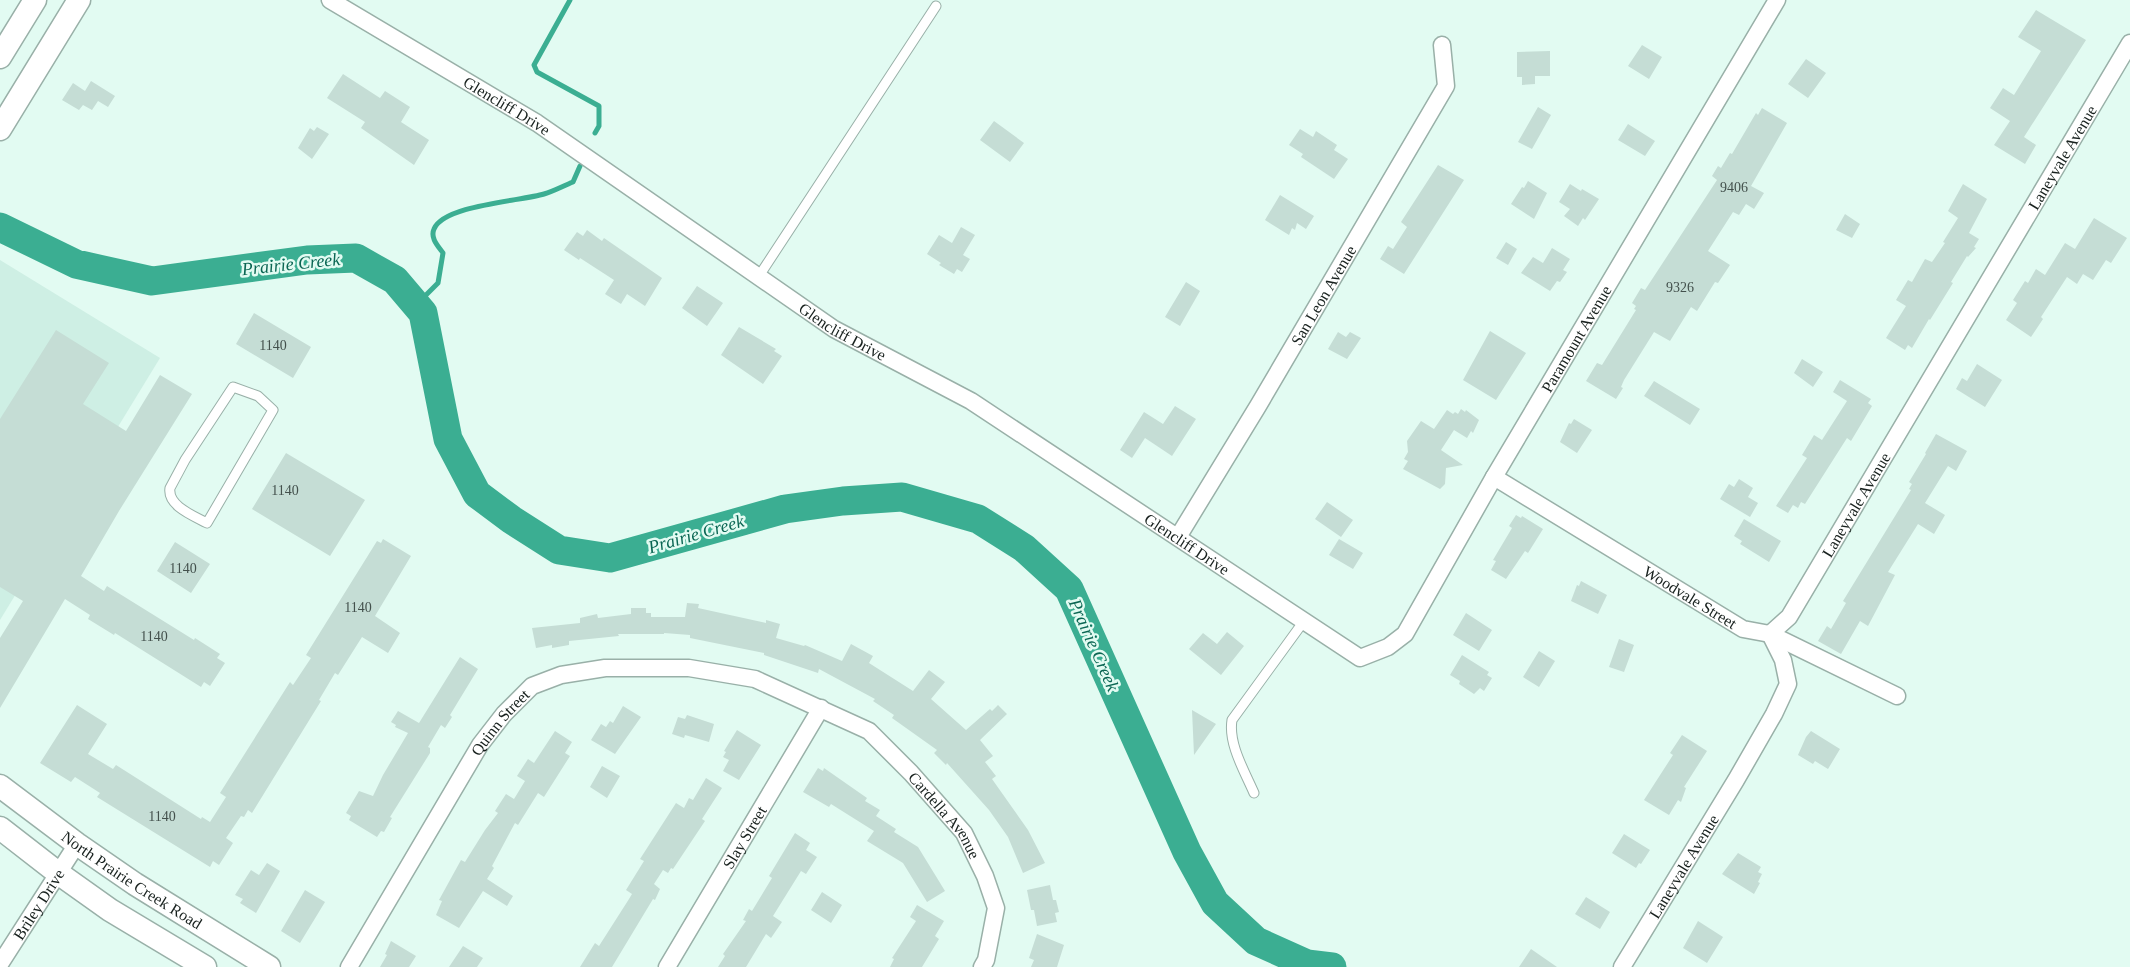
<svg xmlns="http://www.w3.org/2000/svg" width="2130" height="967" viewBox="0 0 2130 967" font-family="Georgia,serif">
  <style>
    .built { fill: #ceefe4 }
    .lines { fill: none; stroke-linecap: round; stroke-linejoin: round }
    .stream { stroke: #3bae92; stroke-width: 5 }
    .river { stroke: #3bae92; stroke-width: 29 }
    .building { fill: #c5ddd5 }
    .lane-casing { stroke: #99b0a8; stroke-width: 11 }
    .street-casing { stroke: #99b0a8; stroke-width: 19 }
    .secondary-casing { stroke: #99b0a8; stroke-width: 25 }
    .lane { stroke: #fff; stroke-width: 9 }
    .street { stroke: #fff; stroke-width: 16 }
    .secondary { stroke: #fff; stroke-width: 22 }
    .labels { text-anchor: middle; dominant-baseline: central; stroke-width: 5; stroke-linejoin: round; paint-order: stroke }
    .number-label { font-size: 14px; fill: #43504c }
    .street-label { font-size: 16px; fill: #18211e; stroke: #e2fbf2 }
    .water-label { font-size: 18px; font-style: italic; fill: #0a6653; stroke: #e2fbf2 }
  </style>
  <rect width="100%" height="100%" fill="#e2fbf2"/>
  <path class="built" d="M0,260L160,358L0,620Z"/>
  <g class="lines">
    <path class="stream" d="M570,0L534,65L537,72L599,106V126L595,133
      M416,305L438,283L443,253C438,246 430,238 434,229C444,205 521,201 544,194C554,191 563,186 573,182L580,166"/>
    <path class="river" d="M0,227L76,264L152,281L307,260L356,258L395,280L423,313L448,439L477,494L512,520L559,550L610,558L785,509L843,501L902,497L978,519L1024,548L1069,589L1187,852L1215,903L1256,941L1307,964L1332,967"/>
  </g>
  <path class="building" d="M2036,10L2086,40L2024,137L2036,145L2025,164L1994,145L2010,121L1990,108L2003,88L2014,95L2041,51L2018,37Z
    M1642,45L1662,57L1649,79L1628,66Z
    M1550,51V76H1535V84L1522,85V77H1517V52Z
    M1806,59L1826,73L1808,98L1788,84Z
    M343,74L380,98L385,91L410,107L401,122L429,140L414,165L361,128L365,122L327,98Z
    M91,81L115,96L108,107L98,101L92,110L83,105L79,110L62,100L73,83L85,91Z
    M1538,107L1551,115L1532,149L1518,142Z
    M1762,108L1787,123L1751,186L1764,193L1754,209L1746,204L1739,215L1733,212L1708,251L1730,265L1718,283L1715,282L1697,311L1691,307L1670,341L1654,332L1624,380L1621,387L1623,388L1616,399L1586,381L1597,363L1602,365L1636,310L1634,309L1636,306L1632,303L1641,288L1645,290L1717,180L1712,176L1718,166L1721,168L1730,153L1732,154L1756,113L1758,115Z
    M994,121L1024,143L1010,162L980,140Z
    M1628,124L1655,141L1645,156L1618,140Z
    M317,127L329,134L312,159L298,148L310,128L314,131Z
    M1300,129L1313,137L1316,131L1337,145L1334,150L1348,159L1334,179L1301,157L1303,154L1289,145Z
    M1438,165L1464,180L1404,274L1380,259L1388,246L1393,249L1407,227L1401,222Z
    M1528,181L1547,193L1534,219L1511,204L1522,187L1524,188Z
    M1570,184L1581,191L1582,189L1599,199L1585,220L1583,218L1578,226L1564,216L1570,209L1559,202Z
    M1963,184L1987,199L1969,233L1979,239L1974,247L1976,248L1968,257L1967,256L1951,282L1953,283L1930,320L1929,319L1912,348L1908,345L1905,350L1886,338L1906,306L1896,300L1908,280L1912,282L1925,259L1932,262L1945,243L1943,242L1958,218L1948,211Z
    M1280,195L1314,216L1306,229L1297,223L1295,230L1292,228L1289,235L1265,220Z
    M1845,214L1860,224L1852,238L1836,230Z
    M2094,218L2127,238L2111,263L2106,260L2093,280L2083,274L2077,284L2067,277L2041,317L2043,319L2031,337L2006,320L2017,303L2013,300L2025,281L2028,283L2036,269L2045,275L2065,243L2075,249Z
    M961,227L975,235L963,255L970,259L962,272L957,269L954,274L939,265L941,263L927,254L939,235L952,243Z
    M587,230L602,241L604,238L662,278L645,306L627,294L621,304L605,294L614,280L580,258L579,260L564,250L577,232L583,236Z
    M1506,242L1517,249L1508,265L1496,258Z
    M1552,248L1570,259L1563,270L1567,272L1560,282L1557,281L1550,291L1521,273L1533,257L1543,263Z
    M1186,282L1200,291L1180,326L1165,317Z
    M697,286L723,303L707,326L682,308Z
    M254,313L311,347L293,378L236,344Z
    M739,327L776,349L774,351L782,356L763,384L721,355Z
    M56,330L109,363L83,404L126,431L160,375L192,394L119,511L81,576L104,591L107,586L194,640L195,638L220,654L217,658L225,663L210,686L204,682L201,687L115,633L114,635L88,619L90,615L65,599L0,708V638L23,601L0,587V419Z
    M1490,331L1526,353L1496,400L1463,380Z
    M1338,332L1346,337L1350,332L1361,338L1347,359L1328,349Z
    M1802,359L1823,372L1813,387L1794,373Z
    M1977,364L2002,380L1985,407L1956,389L1962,378L1967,381Z
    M1840,380L1871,399L1868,403L1872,406L1851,441L1847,438L1805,504L1801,502L1798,508L1793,505L1788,513L1776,506L1807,458L1802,455L1814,435L1822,440L1847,401L1833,392Z
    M1654,381L1700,409L1690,425L1644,396Z
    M1175,406L1196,419L1172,456L1145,438L1132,458L1120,450L1144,412L1163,424Z
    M1461,409L1465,412L1466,410L1479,420L1473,433L1471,431L1467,438L1454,430L1441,450L1463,465L1446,468L1445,484L1440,489L1403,469L1408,461L1404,459L1408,452L1407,441L1421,421L1434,429L1447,410L1453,414L1455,412L1458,414Z
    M1574,419L1592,430L1577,453L1560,442L1569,423L1571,424Z
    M1936,434L1967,451L1956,471L1948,466L1925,503L1945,515L1934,534L1918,524L1888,572L1895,575L1868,626L1860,621L1841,654L1818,641L1827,626L1831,629L1846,603L1843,601L1911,490L1909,489L1912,484L1909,482L1926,454L1925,453Z
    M286,453L365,500L330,556L252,509Z
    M1739,479L1753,488L1748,497L1758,503L1750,517L1720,499L1729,484L1734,487Z
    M1327,502L1353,520L1341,537L1315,519Z
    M1516,515L1521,518L1522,516L1543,529L1528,553L1525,551L1506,579L1491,570L1496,561L1493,560L1512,528L1509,526Z
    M1744,519L1781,541L1769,562L1740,544L1742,541L1734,536Z
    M383,539L411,556L375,616L400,633L388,653L362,637L338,675L335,673L319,700L321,701L252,813L248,810L244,817L241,816L226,838L233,843L219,865L213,861L210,867L97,797L100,793L75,777L71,782L40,763L77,705L107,724L88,754L113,769L116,765L201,819L202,817L210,822L226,797L220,793L290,682L293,685L311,658L306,655L377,541L381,543Z
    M1339,539L1363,553L1353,569L1329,555Z
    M175,542L210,564L191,593L157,571Z
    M1581,581L1607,595L1598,614L1571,601L1577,585L1579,586Z
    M687,603L699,604L698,608L766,623V620L780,624L776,638L804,646L805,645L842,661L851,644L873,656L869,663L913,691L929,670L945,682L931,699L966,730L990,709L992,711L998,705L1007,714L980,740L993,756L985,762L996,776L992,779L1028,830L1045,863L1023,873L1008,837L989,810L947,763L946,765L934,753L937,750L892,718L894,715L873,701L875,699L819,669L818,673L764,655V653L690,638V635L664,633V634H618L619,636L569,641V645L552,648V645L536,648L532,628L580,623V618L597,614L598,618L631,614V608H646V613H651V617H685Z
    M1466,613L1492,630L1479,651L1453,635Z
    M1227,632L1244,646L1221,675L1189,649L1203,633L1217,644Z
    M1619,639L1634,645L1624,672L1609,667Z
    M1539,651L1555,661L1539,687L1523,677Z
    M1462,655L1489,672L1487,675L1492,678L1484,691L1480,688L1474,694L1459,684L1460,681L1450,675Z
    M460,657L478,669L450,715L452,717L445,728L441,725L428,747L430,748V753L390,817L392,818L384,832L381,831L377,837L349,820L351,816L346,813L359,791L373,796L383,775L408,733L395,727L396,725L391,722L398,711L419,723Z
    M623,706L641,717L615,754L591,740L601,724L606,727L610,721L613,723Z
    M1192,710L1216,724L1194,755Z
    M687,715L714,724L709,742L685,735L684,738L672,734L678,717L685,719Z
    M737,730L761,745L739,780L723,771L729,760L723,757L726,752L724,751Z
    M555,731L572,742L565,753L570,756L544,797L538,793L518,825L515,823L492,866L494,868L487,879L513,896L507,906L483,891L459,928L436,915L442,901L439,900L461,860L465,862L485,830L498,813L495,811L506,794L514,799L525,781L517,776L528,759L534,763Z
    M1811,731L1840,749L1828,769L1815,761L1813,764L1798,755L1806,737Z
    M1682,735L1707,751L1684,787L1686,788L1681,802L1678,800L1669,815L1644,800L1673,755L1670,753Z
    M602,766L620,776L607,798L590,787Z
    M818,768L823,771L824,768L867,798L865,801L880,810L876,816L896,829L894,832L918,847L945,891L927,902L903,863L867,841L874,831L831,804L829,807L803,792Z
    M706,778L722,788L702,819L705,821L673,869L671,868L668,873L663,870L654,884L660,889L655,900L653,899L612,967H580L595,943L599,946L629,899L632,894L626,890L644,861L640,859L676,803L684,808L689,798L693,800Z
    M795,833L810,843L806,850L817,857L806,874L801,871L773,916L782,922L771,938L766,934L746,967H718L725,956L723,954L746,921L743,920L749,909L752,911L772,878L769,876Z
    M1624,834L1650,850L1641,864L1639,863L1636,868L1612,853Z
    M1738,853L1761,867L1758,872L1762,874L1758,882L1760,883L1754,894L1722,874Z
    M267,863L280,871L256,913L240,903L243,899L235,895L251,870L259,875Z
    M1050,885L1053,900H1056L1059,912L1055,913L1057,922L1037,926L1034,910H1031L1027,890Z
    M305,890L325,902L300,943L281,931Z
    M822,892L842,905L831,923L811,910Z
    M1586,897L1610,912L1600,929L1575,914Z
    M917,905L944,921L935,936L939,939L922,967H890L894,959L892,958L916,921L910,917Z
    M1698,921L1723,937L1707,963L1683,948Z
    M1037,934L1064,945L1057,967H1031L1034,960L1029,958Z
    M391,941L416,956L409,967H380L387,955L385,954Z
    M463,946L483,958L477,967H449Z
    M1531,949L1557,967H1519Z"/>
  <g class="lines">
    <g class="lane-casing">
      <path id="lane" d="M759,276L936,6
        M233,387L258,396L273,410L207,523C194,516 167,506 170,488L185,460Z
        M1254,793C1245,772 1228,744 1232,720L1304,621"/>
    </g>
    <g class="street-casing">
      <g id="street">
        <path id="s1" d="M330,0L537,123L834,329L971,401L1360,658L1388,647L1405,634L1494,477L1777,0"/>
        <path id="s2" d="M1494,477L1743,629L1770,634L1897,696"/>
        <path id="s3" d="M1178,537L1258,406L1446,86L1442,45"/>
        <path id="s4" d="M0,964L77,844"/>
        <path id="s5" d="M349,967L480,745L504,714L532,686L561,675L605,668H689L755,679L869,731L911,773L964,833L985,876L996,908L986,960L982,967"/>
        <path id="s6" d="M667,967L821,708"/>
        <path id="s7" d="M1622,967L1736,780L1774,714L1788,684L1783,660L1770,634L1789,617L2130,43"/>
      </g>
    </g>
    <g class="secondary-casing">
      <g id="secondary">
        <path d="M0,57L35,0"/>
        <path d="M0,129L79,0"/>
        <path id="s8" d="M0,786L77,844L135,884L269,967"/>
        <path d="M0,828L58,873L110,910L205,967"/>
      </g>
    </g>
    <use href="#lane" class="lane"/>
    <use href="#street" class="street"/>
    <use href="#secondary" class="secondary"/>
  </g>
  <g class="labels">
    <g class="number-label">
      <text x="1734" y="187">9406</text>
      <text x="1680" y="287">9326</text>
      <text x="273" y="345">1140</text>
      <text x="285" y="490">1140</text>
      <text x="183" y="568">1140</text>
      <text x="358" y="607">1140</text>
      <text x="154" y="636">1140</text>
      <text x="162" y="816">1140</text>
    </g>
    <g class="street-label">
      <text stroke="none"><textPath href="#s1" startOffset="206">Glencliff Drive</textPath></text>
      <text stroke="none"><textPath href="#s7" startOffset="942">Laneyvale Avenue</textPath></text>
      <text stroke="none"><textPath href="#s3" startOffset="282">San Leon Avenue</textPath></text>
      <text stroke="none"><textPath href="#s1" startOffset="611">Glencliff Drive</textPath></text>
      <text stroke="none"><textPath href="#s1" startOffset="1616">Paramount Avenue</textPath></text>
      <text stroke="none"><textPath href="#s7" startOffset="538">Laneyvale Avenue</textPath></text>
      <text stroke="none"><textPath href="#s1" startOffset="1016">Glencliff Drive</textPath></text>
      <text stroke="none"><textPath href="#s2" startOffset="230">Woodvale Street</textPath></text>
      <text stroke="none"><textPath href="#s5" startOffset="288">Quinn Street</textPath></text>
      <text stroke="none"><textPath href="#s5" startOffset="802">Cardella Avenue</textPath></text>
      <text stroke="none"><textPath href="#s6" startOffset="151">Slay Street</textPath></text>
      <text stroke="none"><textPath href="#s7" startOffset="118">Laneyvale Avenue</textPath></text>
      <text stroke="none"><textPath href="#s8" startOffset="162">North Prairie Creek Road</textPath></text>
      <text stroke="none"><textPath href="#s4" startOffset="71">Briley Drive</textPath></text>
    </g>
    <g class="water-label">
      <text transform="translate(291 264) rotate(-6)">Prairie Creek</text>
      <text transform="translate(696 534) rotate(-16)">Prairie Creek</text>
      <text transform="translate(1094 645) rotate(66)">Prairie Creek</text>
    </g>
  </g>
</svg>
